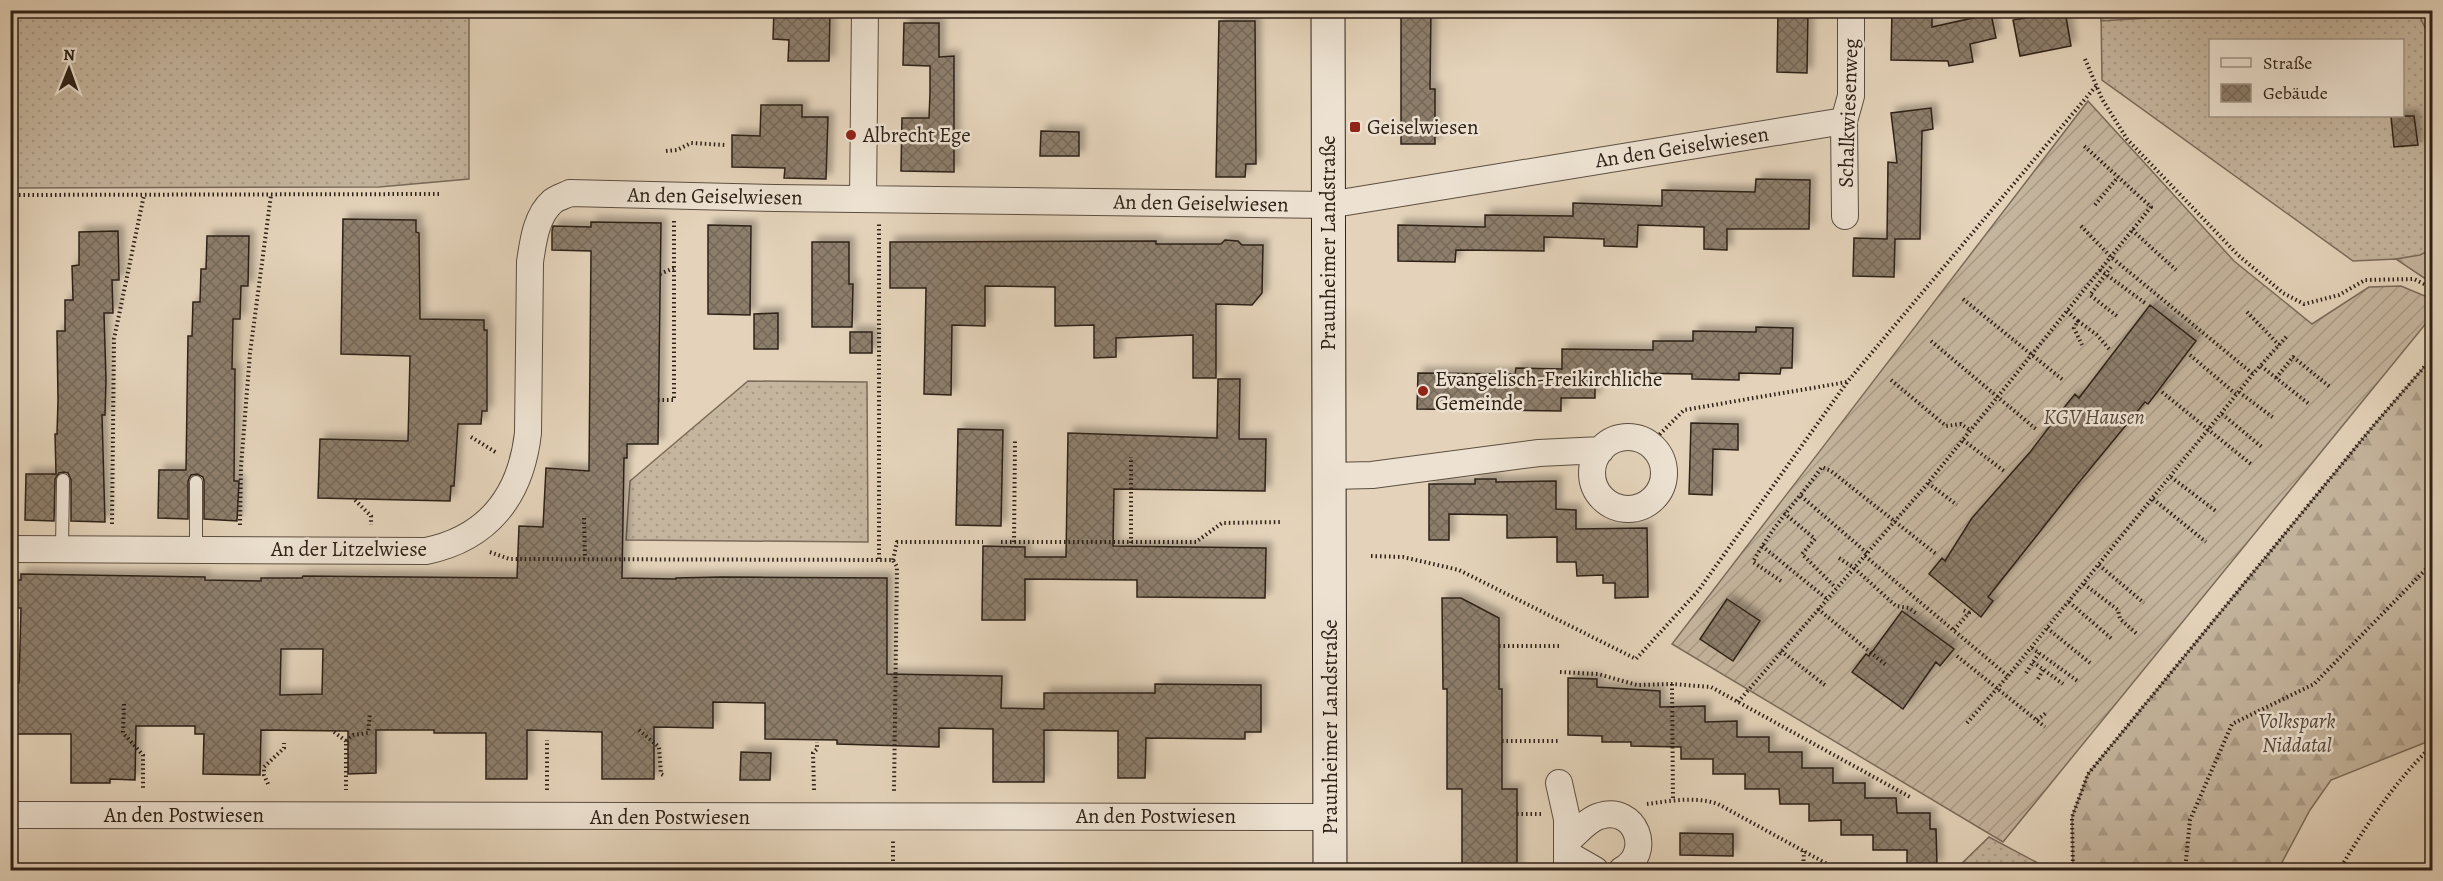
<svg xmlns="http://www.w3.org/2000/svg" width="2443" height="881" viewBox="0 0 2443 881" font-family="Alegreya,serif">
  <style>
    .grass { fill: url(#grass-dots); stroke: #7a6b5a; stroke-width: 1.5; fill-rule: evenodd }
    .forest { fill: url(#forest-firs); stroke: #7a6b5a; stroke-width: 1.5 }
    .garden { fill: url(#garden-furrows); stroke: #7a6b5a; stroke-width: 1.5 }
    .building { fill: url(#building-cross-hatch); stroke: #2e2117; stroke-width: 1.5; fill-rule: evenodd; filter: url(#shadow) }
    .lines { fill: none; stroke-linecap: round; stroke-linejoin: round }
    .service-casing { stroke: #5c4e40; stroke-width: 14 }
    .minor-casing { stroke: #5c4e40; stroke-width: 28 }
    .secondary-casing { stroke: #2e2117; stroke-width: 35 }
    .path { stroke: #2e2117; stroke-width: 4; stroke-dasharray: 1.5 3; stroke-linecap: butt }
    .service { stroke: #ede2d2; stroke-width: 12 }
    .minor { stroke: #ede2d2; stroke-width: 26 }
    .secondary { stroke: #ede2d2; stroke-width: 33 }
    .poi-dot { fill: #8f2418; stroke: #ede2d2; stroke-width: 2 }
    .labels { text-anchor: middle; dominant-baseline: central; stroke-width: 5; stroke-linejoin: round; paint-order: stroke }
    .street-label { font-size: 21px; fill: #2e2117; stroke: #ede2d2 }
    .poi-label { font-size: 21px; fill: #2e2117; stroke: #ede2d2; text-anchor: start }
    .park-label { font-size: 21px; font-style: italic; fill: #544639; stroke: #ede2d2 }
  </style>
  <defs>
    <pattern id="grass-dots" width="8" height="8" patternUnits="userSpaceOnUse" patternTransform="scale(1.5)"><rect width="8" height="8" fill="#c5b59e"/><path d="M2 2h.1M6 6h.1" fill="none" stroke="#aa9b87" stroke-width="1.8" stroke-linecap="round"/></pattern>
    <pattern id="forest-firs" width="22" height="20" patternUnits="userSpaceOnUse" patternTransform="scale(1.5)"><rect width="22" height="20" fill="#c5b59e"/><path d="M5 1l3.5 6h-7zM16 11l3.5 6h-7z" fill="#aa9b87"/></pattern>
    <pattern id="garden-furrows" width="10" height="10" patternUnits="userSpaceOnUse" patternTransform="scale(1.5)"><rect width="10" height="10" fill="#c5b59e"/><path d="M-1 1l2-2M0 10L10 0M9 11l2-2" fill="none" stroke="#aa9b87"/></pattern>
    <pattern id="building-cross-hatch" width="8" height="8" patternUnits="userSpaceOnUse" patternTransform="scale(1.5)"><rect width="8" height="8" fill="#8d7e6c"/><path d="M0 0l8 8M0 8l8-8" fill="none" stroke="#746758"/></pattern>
    <filter id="shadow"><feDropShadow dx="5.5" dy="-5.5" stdDeviation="3" flood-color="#0004"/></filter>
  </defs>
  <rect width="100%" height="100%" fill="#e4d3ba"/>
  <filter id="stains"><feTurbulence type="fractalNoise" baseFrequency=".00333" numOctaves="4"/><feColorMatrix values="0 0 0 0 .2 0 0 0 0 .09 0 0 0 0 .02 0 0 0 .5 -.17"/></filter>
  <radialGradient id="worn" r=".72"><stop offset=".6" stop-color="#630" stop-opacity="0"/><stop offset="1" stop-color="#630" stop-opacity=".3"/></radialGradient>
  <path class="grass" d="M10,11H469V179L379,187L11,188Z
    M2101,11H2432V283L2396,259L2353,261L2102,80ZM2210,40H2402V116H2210Z
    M748,381L867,382L868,542L626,540L630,481Z
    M1989,837L2049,869L1955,870Z"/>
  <path class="forest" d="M2101,11V10L2265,11L2101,21Z
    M2417,11H2432V42Z
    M2432,249V283L2396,259L2420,255Z
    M2432,358V734L2424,743L2331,780L2310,810L2280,866V870H2073L2072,817L2088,774L2374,425Z"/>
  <path class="garden" d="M2088,101L2234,261L2312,324L2369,287L2401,286L2432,299V316L2003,842L1672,644Z"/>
  <path class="building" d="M774,10H830L829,61H788L789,40L773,39Z
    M1401,10H1431L1430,89H1435V144H1401Z
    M1778,10H1808L1807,73L1777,72Z
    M1892,10H1932V27L1991,14L1996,38L1970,44L1973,62L1949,66L1948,61L1891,60Z
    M2065,11L2071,46L2020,56L2013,20Z
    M1219,21H1255L1256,164H1246L1245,177H1216Z
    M904,23H939V57L954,56V172L901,171L902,118H929L930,93V66L903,65Z
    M761,105H802V117H828L826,179L784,178L785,168L732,167V135L760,136Z
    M1931,108L1933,129L1922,131L1920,239H1895L1894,277L1853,276L1854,238L1887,239L1888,162L1897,163L1891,113Z
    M2391,116H2414L2418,145L2394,147Z
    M1041,131L1079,132V156H1040Z
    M1756,179L1810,180L1809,229H1727V250L1704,249V227L1638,225L1637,247L1604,246V239L1544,237V251L1456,250L1455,262L1398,261V225L1485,227V215L1573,216V203L1662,206V190L1755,192Z
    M343,219L416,220V232L419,233L420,319L484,320V330H487V411H482L481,424H458L454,486H451L450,501L318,498L320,439L408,441L410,356L341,354Z
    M591,222L661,223L658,444H627V458H624L622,578L676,579V578L721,577L887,578V674L1002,676L1001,708L1044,709V693H1155V684L1261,685V732H1245V739L1146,738L1145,778H1118V731L1044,730V782H993V729L939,728V747L837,744V740L765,739V703L713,702V728L654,727V779H602V732L527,730V779H486V733H434V730H376V773L348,774V731L261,730L260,775L203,774L204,734H195V726H136L135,780L110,779V783H71V734H10V683H19L21,608H10V580H21V574L205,577V580L261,581V578H302L303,576L517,578L519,526L543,527L546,468L589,471L591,251L552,250V231L553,226L591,227ZM281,649H323L322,694L280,695Z
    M708,225L751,226L750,315L708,314Z
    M118,231L119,280H112L113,313H104L106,380L105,415H102L105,522L71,521V480L68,473L64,472L59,473L55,479L54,521L25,520L26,474H56L55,434H57L58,400L57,331H65V300H73L72,266L79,265V232Z
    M207,236H249L248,286H241L240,319H233L232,369H235L234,481H239L237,521L204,519V481L203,477L197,474L191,475L188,481V519L158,518L159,470H186L188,336H192L193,302H200L201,269H206Z
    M1225,240L1238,241L1242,245H1263L1262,293L1252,305L1216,304V378H1193V335L1116,338V357L1094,358V325L1055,326V287L985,286V326L952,325L951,395L924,394L926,288H890V242L1156,241V244H1221Z
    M812,242H849V284H853L852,327H812Z
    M2150,305L2196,341L2148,404L2145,402L2076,486L1988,597L1993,601L1981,617L1929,574L1942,558L1945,561L1972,518L2031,451L2062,410L2075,394L2079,398Z
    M778,313V349H754V314Z
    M1756,327L1793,328L1792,368H1781L1780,374L1739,373V380L1692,379V374L1626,373V378H1595V398H1561V411L1417,409L1418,373L1515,374L1516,368L1562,369V349L1653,350V341H1693V331L1756,332Z
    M850,332H872V353H850Z
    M1218,379H1240L1239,439H1266L1265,491L1114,489L1113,546L1266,548L1265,598L1137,597V580L1025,579V620H982L983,546L1025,547V557H1066L1068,433L1217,438Z
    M1691,423L1738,424V450L1713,449L1712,495L1689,494Z
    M958,429L1003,430L1001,526L956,525Z
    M1475,479H1496V482L1556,481V509L1576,510V529L1647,528L1648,597L1615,598V583H1603V575L1577,576L1576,562H1557V537L1507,538V515L1449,514V540H1429V484H1475Z
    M1442,598H1461L1499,618V689H1502V789H1517V870H1462V789H1447V689H1443Z
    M1727,599L1760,621L1733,661L1700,639Z
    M1902,611L1954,649L1940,666L1936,662L1903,709L1852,672L1866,654L1869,656Z
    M1568,678L1597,679V687L1660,691V707L1705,706V722L1737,721V737H1769V752H1802V768H1833V783H1865V798H1896L1897,813H1930V829H1936L1937,865H1907V850H1873V835H1841V820L1809,821V804H1780L1779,789H1745V774H1713V759H1681V747L1631,746V742H1602V736L1568,735Z
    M741,752L771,753L770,780H740Z
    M1680,833L1733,834V856L1680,855Z"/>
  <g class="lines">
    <g class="service-casing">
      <path id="service" d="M62,549L63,480
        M196,549V482"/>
    </g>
    <g class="minor-casing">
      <path id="minor" d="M863,199L865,10
        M1845,216L1844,121L1851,96V10
        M1592 473a36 36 0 1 1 72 0a36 36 0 1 1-72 0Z
        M1330,476L1372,475L1539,453L1601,450
        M10,549L426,551C489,538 521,495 528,433L530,262C533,242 536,216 552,202C556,198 564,196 570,193L776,198L1328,205L1844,121
        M1559,783L1567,819V870
        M10,815L1330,817
        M1567,841C1577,833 1588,819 1600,816C1635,805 1654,852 1622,870
        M1567,854L1595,870"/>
    </g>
    <g class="secondary-casing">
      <path id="secondary" d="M1328,10L1330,870"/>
    </g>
    <path class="path" d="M2085,59L2102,99L2127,139L2238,255L2283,293L2304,304L2339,295L2365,280L2414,279L2432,288
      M666,151L677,150L691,143L726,145
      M10,195L441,194
      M2095,205L2118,177
      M2081,226L2111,257L2253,374
      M2132,230L2176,270
      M10,243L16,195
      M2111,267L2090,295L2118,317
      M2100,270L2145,303
      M660,274L674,268
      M1963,299L2063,380
      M2067,311L2078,321L2074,328L2082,345
      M2247,312L2279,345
      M2078,321L2097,335L2109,349
      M1931,341L2037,430
      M2190,355L2237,395
      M2261,366L2309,404
      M2276,378L2293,357L2330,387
      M1891,380L1946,426L1961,424L1971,431
      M2162,392L2252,465
      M2239,392L2275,419
      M658,400H674V221
      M2222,414L2263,448
      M471,437L497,453
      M1963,440L2004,471
      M1650,444L1684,410L1847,382
      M2171,477L2217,512
      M1928,483L1957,505
      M1801,496L1867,553
      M2153,499L2206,542
      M355,500L371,516V525
      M1784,513L1815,539L1802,554L1836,588
      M584,518L585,559
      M112,524L114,339L144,195
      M240,525L241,467L250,353L271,195
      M1001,542H1196L1222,523L1282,522
      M1014,542L1015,439
      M1131,543V457
      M1762,546L1827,599
      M490,552L509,559L893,560L897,567L894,791
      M1371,556L1403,557L1459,570L1636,659L1698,591L1848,381L2096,86
      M1865,556L2008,676
      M1839,558L1854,568L1896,606L1909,608L1917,614
      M879,559V224
      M893,560L897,542H983
      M2099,565L2144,603
      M1781,581L1753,562C1772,526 1799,499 1822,467L1831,471L1936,554
      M2084,584L2118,610L2120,619L2138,635
      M2069,602L2112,639
      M1818,609L1887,666
      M2047,628L2090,663
      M1954,630L1969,613L1963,610
      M1499,646H1560
      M2032,648L2079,682
      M1781,651L1826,686
      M1957,656L2045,727
      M2033,662L2063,684
      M1560,672L1598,674L1637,685L1672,684L1711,687L1910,797
      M2026,673L2039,653
      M2038,679L2043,670
      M1672,684L1673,800
      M1738,702L1928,483L2151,207L2083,145
      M124,704L123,733L143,755V790
      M2037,720L2046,713
      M1967,723L2008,676L2253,374L2287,336
      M639,730L659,747L661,774L665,776
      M334,732L346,741V790
      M346,741L353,735L368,733L370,714
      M1502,741H1560
      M268,784L264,775V767L284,748V743
      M547,790V740
      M814,790L813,753L817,749V742
      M1647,804C1670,801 1695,796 1718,804L1829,865
      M1517,814H1541
      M893,870V841
      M1803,870L1804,851
      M2073,870L2072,817L2088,774L2374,425L2432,358
      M2185,870L2190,820L2232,724L2314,684L2432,563
      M2339,870C2366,826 2394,782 2432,746"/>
    <use href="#service" class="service"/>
    <use href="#minor" class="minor"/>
    <use href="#secondary" class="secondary"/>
  </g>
  <g class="poi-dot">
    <rect x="1349" y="121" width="12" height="12" rx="3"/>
    <circle cx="851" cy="135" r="6"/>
    <circle cx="1423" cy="391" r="6"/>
  </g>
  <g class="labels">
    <g class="street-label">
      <text transform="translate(1848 113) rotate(-88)">Schalkwiesenweg</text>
      <text transform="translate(1682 147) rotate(-9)">An den Geiselwiesen</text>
      <text transform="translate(715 196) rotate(1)">An den Geiselwiesen</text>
      <text transform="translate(1201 203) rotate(1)">An den Geiselwiesen</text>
      <text transform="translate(1328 243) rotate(-90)">Praunheimer Landstraße</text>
      <text x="349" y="549">An der Litzelwiese</text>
      <text transform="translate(1330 727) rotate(-90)">Praunheimer Landstraße</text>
      <text x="184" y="815">An den Postwiesen</text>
      <text x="1156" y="816">An den Postwiesen</text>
      <text x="670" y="817">An den Postwiesen</text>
    </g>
    <g class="poi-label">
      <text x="1367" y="127">Geiselwiesen</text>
      <text x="863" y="135">Albrecht Ege</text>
      <text x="1435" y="379">Evangelisch-Freikirchliche<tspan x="1435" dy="24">Gemeinde</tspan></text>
    </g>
    <g class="park-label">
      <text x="2094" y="417">KGV Hausen</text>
      <text x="2297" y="721">Volkspark<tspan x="2297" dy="24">Niddatal</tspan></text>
    </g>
  </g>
  <rect width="2443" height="881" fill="none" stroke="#e4d3ba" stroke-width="36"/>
  <rect x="12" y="12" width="2419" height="857" fill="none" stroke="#2e2117" stroke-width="3"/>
  <rect x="18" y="18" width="2407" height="845" fill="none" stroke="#2e2117" stroke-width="1.5"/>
  <rect x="2209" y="39" width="195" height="78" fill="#ede2d2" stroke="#a19587" stroke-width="1.5"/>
  <rect x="2221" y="58" width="30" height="9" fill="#ede2d2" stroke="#a19587" stroke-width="1.5"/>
  <text x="2263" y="69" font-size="18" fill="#2e2117">Straße</text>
  <rect x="2221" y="84" width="30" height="18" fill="url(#building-cross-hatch)" stroke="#a19587" stroke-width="1.5"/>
  <text x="2263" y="99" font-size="18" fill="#2e2117">Gebäude</text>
  <g transform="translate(69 69) rotate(1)" stroke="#ede2d2" stroke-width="4.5" paint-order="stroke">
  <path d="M0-4.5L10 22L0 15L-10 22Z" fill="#2e2117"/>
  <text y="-9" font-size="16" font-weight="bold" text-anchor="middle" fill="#2e2117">N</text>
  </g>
  <rect width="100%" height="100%" filter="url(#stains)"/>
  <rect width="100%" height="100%" fill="url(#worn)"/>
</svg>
